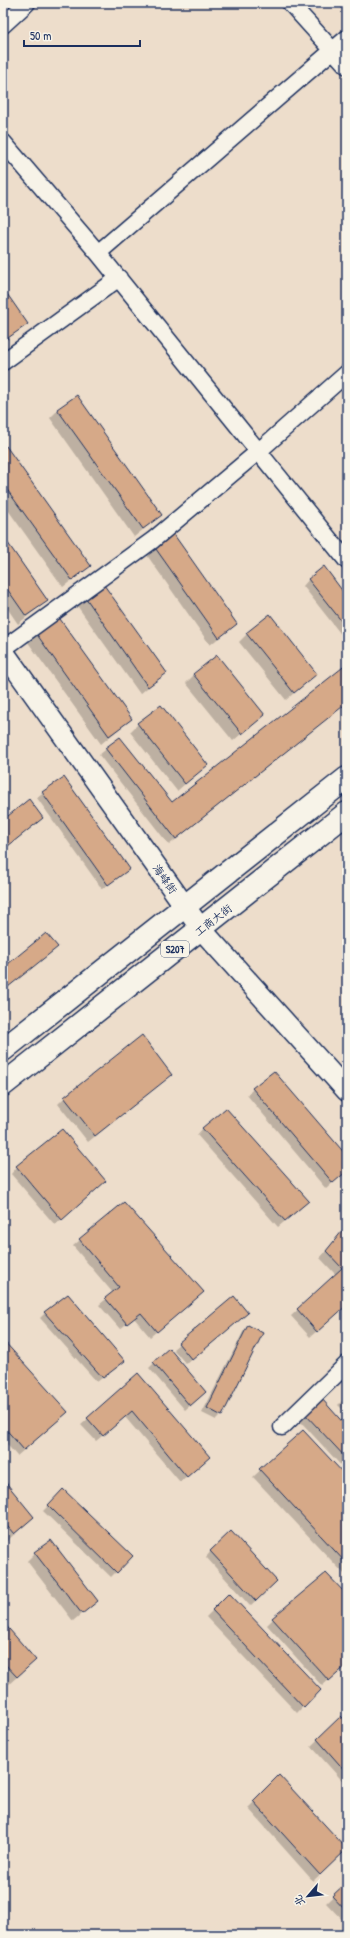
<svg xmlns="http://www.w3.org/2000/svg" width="350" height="1938" viewBox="0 0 350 1938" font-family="'Patrick Hand','LXGW WenKai TC',sans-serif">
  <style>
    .shadow { fill: #0003 }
    .building { fill: #d6a988; stroke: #1b2f5e }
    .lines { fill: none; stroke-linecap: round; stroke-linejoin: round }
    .minor-casing { stroke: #1b2f5e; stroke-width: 19 }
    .tertiary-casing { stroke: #1b2f5e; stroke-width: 23 }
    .primary-casing { stroke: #1b2f5e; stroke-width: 25 }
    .minor { stroke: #f7f3e8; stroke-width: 16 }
    .tertiary { stroke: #f7f3e8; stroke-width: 20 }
    .primary { stroke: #f7f3e8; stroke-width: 22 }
    .labels { text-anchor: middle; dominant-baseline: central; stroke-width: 3; stroke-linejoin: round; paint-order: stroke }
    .shield { fill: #f7f3e8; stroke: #5d6a87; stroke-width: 1 }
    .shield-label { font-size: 10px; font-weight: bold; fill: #1b2f5e }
    .street-label { font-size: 11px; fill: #1b2f5e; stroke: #f7f3e8 }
  </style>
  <rect width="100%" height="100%" fill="#edddcb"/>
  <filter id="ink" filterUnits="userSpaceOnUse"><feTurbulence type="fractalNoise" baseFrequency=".025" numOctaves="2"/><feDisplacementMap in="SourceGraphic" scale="8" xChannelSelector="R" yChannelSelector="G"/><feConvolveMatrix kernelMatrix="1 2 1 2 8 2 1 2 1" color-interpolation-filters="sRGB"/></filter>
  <g filter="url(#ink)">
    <path class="shadow" d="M3,290L27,323L3,343Z
      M58,410L161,515L134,537L50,418Z
      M3,450L90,566L63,587L3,503Z
      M3,538L46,601L18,624L3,602Z
      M152,542L236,624L210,645L144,551Z
      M309,579L347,598V642L303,586Z
      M81,592L165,673L140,694L73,600Z
      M33,630L131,719L101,744L25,638Z
      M247,634L316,674L286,700L239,642Z
      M347,665V703L169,845L99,755L120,738L172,803Z
      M194,675L263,715L233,741L186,683Z
      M138,724L207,765L177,791L130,732Z
      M64,778L123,874L102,889L37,798Z
      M171,1075L88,1142L58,1104L65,1097Z
      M253,1089L347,1157V1170L326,1189L247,1095Z
      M203,1128L301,1208L278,1227L197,1135Z
      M17,1167L98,1188L55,1225L11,1174Z
      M124,1203L196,1298L150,1337L134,1318L120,1329L99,1305L113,1293L73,1246Z
      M347,1225V1305L310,1337L291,1316L336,1275L320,1258Z
      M234,1298L241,1318L186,1364L173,1349Z
      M45,1313L124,1361L97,1382L40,1318Z
      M248,1326L221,1415L216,1420L202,1413L243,1332Z
      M3,1342L61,1418L17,1456L3,1440Z
      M154,1363L200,1397L185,1410L149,1368Z
      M347,1371V1383L341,1377Z
      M138,1375L202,1463L180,1482L125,1417L96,1441L81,1425Z
      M347,1396V1414L338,1405Z
      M306,1415L347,1428V1472L300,1421Z
      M303,1431L347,1478V1577L253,1477Z
      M3,1481L33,1517L6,1542L3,1539Z
      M63,1491L132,1556L111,1577L43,1511Z
      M211,1551L276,1581L250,1606L206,1557Z
      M35,1553L96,1601L73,1621L27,1561Z
      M229,1594L319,1690L297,1713L206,1617Z
      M347,1597V1664L322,1686L267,1625L273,1619Z
      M3,1624L27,1668L8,1685L3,1679Z
      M341,1717L347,1724V1786L311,1746Z
      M279,1777L340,1856L313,1881L248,1808Z
      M347,1883V1925L326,1903Z"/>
    <path class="building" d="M3,288L28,324L5,340L3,337Z
      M77,395L162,515L143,529L57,409Z
      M6,446L91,566L72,580L3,484V448Z
      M170,529L237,624L219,638L151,542Z
      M3,536L48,601L26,616L3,583Z
      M324,566L347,597V628L308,579Z
      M99,578L167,673L148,687L81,591Z
      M55,612L132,719L109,736L33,629Z
      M270,614L317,674L294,693L246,633Z
      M217,655L265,715L242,734L193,674Z
      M347,664V703L176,839L105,748L120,737L172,802Z
      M161,705L208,765L185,784L137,723Z
      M64,777L130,869L108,885L42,792Z
      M29,799L43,818L3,850V820Z
      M46,933L58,947L3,991V968Z
      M142,1035L172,1075L95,1136L64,1097Z
      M274,1071L347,1156V1171L333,1183L252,1088Z
      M226,1108L309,1201L285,1221L202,1128Z
      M62,1129L106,1181L62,1220L16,1166Z
      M124,1202L204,1292L157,1332L141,1313L127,1324L105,1298L119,1287L79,1239Z
      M347,1225V1305L317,1332L297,1309L342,1268L326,1251Z
      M68,1294L125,1361L103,1378L44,1312Z
      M234,1296L248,1313L192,1360L178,1343Z
      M248,1325L263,1333L222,1416L207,1408Z
      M3,1340L68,1412L24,1450L3,1426Z
      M169,1348L206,1392L190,1406L153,1362Z
      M138,1373L210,1457L187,1477L132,1411L103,1436L87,1418Z
      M322,1399L347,1427V1459L305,1414Z
      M303,1430L347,1477V1564L259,1469Z
      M3,1479L34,1517L14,1534L3,1521Z
      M63,1489L133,1556L117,1573L48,1505Z
      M231,1531L277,1581L256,1601L210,1551Z
      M51,1540L98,1601L82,1614L34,1552Z
      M326,1573L347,1595V1665L329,1681L272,1618Z
      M229,1593L321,1690L304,1708L212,1610Z
      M3,1622L36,1660L17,1677L3,1662Z
      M341,1716L347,1722V1773L317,1739Z
      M279,1775L347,1849L320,1875L253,1801Z
      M347,1882V1912L332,1896Z"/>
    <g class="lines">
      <g class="minor-casing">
        <path id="minor" d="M290,3L347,66
          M3,25L27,3
          M3,142L98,253L347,561
          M98,253L347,38
          M3,362L119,278
          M3,649L153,540L260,450L347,373
          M282,1427L347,1364"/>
      </g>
      <g class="tertiary-casing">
        <path id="tertiary" d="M3,651L201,929L347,1091"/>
      </g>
      <g class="primary-casing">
        <path id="primary" d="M3,1050L347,778
          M3,1085L347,813"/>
      </g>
      <use href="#minor" class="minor"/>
      <use href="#tertiary" class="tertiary"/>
      <use href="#primary" class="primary"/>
    </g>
  </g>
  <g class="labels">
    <rect class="shield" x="161" y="941" width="28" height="16" rx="3"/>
    <g class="shield-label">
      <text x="175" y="949">S207</text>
    </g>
    <g class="street-label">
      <text transform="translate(165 879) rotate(55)">海峰街</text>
      <text transform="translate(213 920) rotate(-38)">工商大街</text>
    </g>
  </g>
  <rect width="350" height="1938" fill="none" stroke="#f7f3e8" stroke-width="16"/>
  <rect x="8" y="8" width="334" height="1922" fill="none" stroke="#1b2f5e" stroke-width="1.5" filter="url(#ink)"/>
  <g transform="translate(308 1896) rotate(242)" stroke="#f7f3e8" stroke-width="3" paint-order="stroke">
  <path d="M0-3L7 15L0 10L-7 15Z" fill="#1b2f5e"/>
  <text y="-6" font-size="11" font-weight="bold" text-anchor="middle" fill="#1b2f5e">北</text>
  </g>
  <path d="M24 40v6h116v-6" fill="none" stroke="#1b2f5e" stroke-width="2"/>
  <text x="30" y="40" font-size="12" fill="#1b2f5e" stroke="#f7f3e8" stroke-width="3" paint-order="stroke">50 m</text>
</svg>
